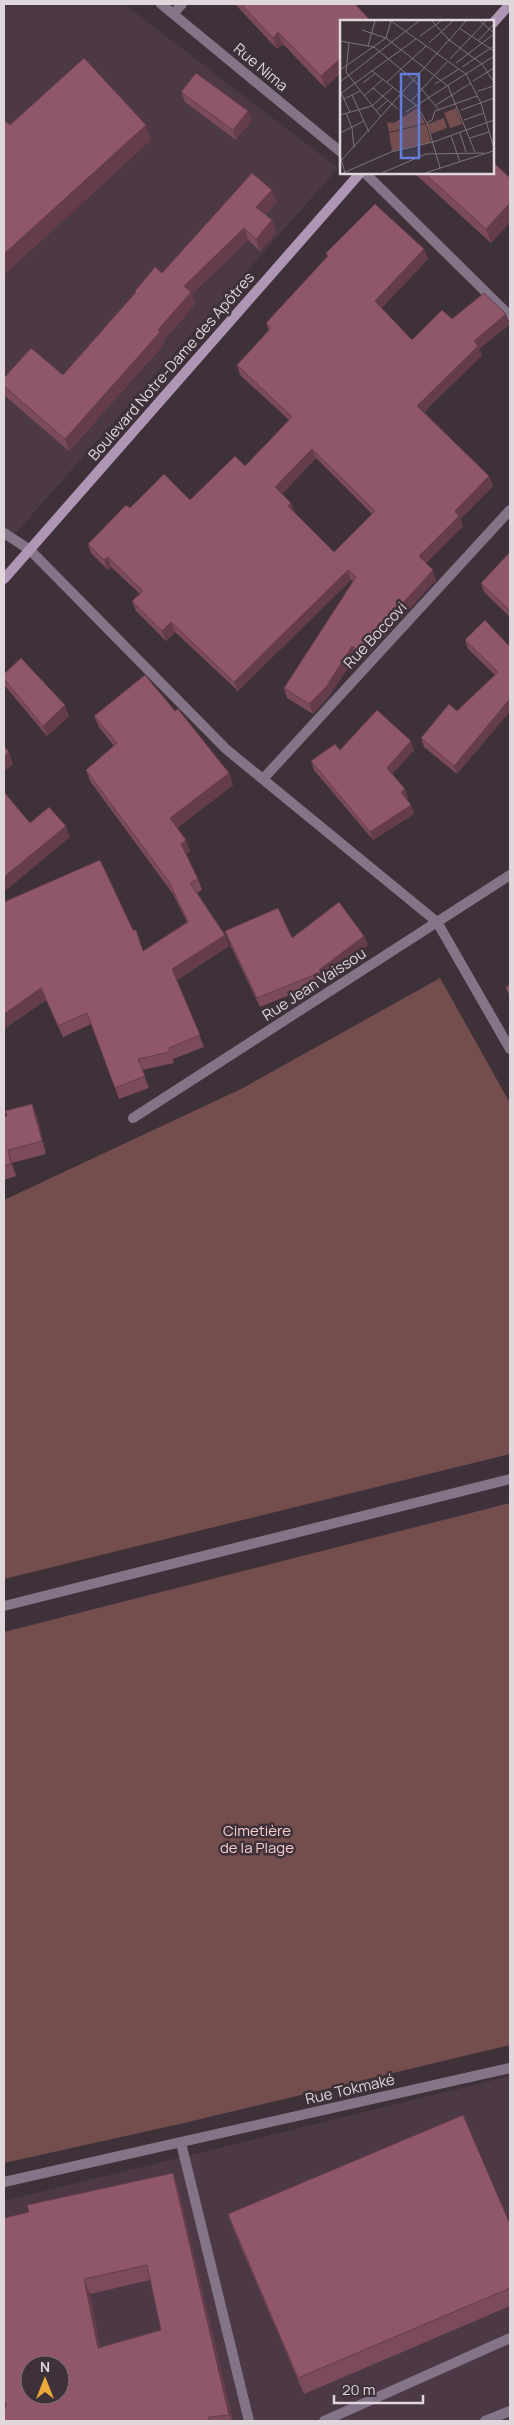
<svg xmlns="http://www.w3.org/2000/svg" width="514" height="2425" viewBox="0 0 514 2425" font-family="Manrope,sans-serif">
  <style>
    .built { fill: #4c3945; fill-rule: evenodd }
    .green { fill: #744d4d }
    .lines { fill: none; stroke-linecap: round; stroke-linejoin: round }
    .lane { stroke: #847487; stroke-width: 10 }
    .street { stroke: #847487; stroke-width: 10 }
    .secondary { stroke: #b096b5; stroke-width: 10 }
    .wall { fill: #7c4b5b; fill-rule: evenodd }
    .shaded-wall { fill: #653d4a }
    .building { fill: #90576a; stroke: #653d4a; fill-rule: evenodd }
    .labels { text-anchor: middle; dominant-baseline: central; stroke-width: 5; stroke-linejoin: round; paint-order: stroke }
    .street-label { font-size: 15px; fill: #dfd7dc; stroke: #3e3139 }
    .park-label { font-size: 15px; fill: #f3cdcd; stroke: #3e3139 }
    .inset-road { fill: none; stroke: #7e737a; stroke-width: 1 }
    .view { fill: #617ed9; fill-opacity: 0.15; stroke: #617ed9; stroke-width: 2.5 }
    .inset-edge { fill: none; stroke: #dfd7dc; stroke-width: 2.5 }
  </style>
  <rect width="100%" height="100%" fill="#3e3139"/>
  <path class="built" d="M4,4H124L338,168L14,535L4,527Z
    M510,2076V2421H4V2201ZM30,2365H60V2395H30Z"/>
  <path class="green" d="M440,978L510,1103V1454L4,1579V1200L243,1088Z
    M510,1503V2045L184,2123L4,2163V1632Z"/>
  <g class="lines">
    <path class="lane" d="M4,1606L510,1479
      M181,2143L249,2421
      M324,2421L510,2338"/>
    <path class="street" d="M161,4L342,153
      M174,13L182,4
      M364,172L510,316
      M4,533L30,550L226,749L437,922L510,1049
      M263,779L510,510
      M133,1118L510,875
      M4,2182L510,2068
      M485,2421L510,2411"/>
    <path class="secondary" d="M493,23L510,4
      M4,579L361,172"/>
  </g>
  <path class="wall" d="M235,4H355L325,88L283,44L277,49Z
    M181,92L248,111L251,121L236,140L185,102Z
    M413,172H493L510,178V222L491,243Z
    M277,202L265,215L272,220L276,232L260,251L248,240L192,294L195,304L163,341L164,344L69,451L4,395V378L63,375L135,293V291Z
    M424,249L428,259L381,308L412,340L452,319L510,324L479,349L482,355L424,412L489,476L493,486L460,519L463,526L426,563L436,580L362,661L356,656L329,696L313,714L287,698L284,688L353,581L351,580L238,691L175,632L166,641L136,611L132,601L140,594L111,567L108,570L91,553L88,544L130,508L190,500L245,466L289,420L240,375L237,365L269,331L266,323L327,257L326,253ZM316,458L372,514L334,552L295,513L291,503L282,494Z
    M510,552V617L484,592L481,583Z
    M465,640L510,647V711L457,774L424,747L421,738L457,711L495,675L468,649Z
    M4,674L69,716L47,736L5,686L4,683Z
    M175,711L229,773L233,785L177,827L190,851L186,854L198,879L202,890L197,893L225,935L229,946L177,980L204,1047L173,1059L174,1063L142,1070L149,1088L119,1099L91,1024L63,1037L46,1000L4,1029V902L143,951L187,922L173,894L90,781L86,770L114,746L99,727L94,716Z
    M340,750H414L392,774L408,798L406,799L414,814L373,840L314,770L311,761Z
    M225,931L292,938L364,936L368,945L323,978L324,981L260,1007L228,940Z
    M4,1117H37L46,1154L12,1163L16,1176L4,1180Z
    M178,2188L233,2421H4V2218ZM150,2280L161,2330L100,2348L90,2294Z
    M228,2214L510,2224V2306L304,2394L234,2231Z"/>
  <path class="shaded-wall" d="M278,32L283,44L277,49L273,38Z
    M342,57V72L325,88L321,76Z
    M248,111L251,121L236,140L233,130Z
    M146,125L151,140L4,275V254Z
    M272,190L277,202L261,219L256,207Z
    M510,203V222L491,243L486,229Z
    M272,220L276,232L260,251L256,239Z
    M244,228L248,240L192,294L195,304L163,341L164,344L69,451L65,439L158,330L184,286Z
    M424,249L428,259L379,311L375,301Z
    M506,314L510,324L479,349L482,355L421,415L417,406L474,341Z
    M312,449L316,458L279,497L275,487Z
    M489,476L493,486L460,519L463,526L422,566L419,556L455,511Z
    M291,503L295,513L288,506Z
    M108,557L111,567L108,570L104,560Z
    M348,570L351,580L238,691L234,682Z
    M433,570L436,580L362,661L359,651Z
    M171,622L175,632L166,641L162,631Z
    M352,646L356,656L329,696L313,714L309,704Z
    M509,700L510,703V711L457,774L454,766Z
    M65,705L69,716L47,736L43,726Z
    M411,741L414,750L390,776L387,768Z
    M9,752L13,764L4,772V757Z
    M229,773L233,785L175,830L170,818Z
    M405,789L408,798L404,801L401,792Z
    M411,805L414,814L373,840L370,832Z
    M66,826L70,837L4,892V877Z
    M186,840L190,851L185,855L181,844Z
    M225,935L229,946L177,980L172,969Z
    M364,936L368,945L323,978L319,970Z
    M41,988L46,1000L4,1029V1014Z
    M32,1104L37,1117L46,1154L42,1141Z
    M8,1150L16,1176L11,1164Z
    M173,2173L178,2188L233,2421H232L229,2415Z
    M84,2279L90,2294L103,2363L98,2348Z"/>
  <path class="building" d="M241,4H355L371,21H342V57L321,76L278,32L273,38Z
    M84,58L146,125L4,254V120L10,125Z
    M196,73L248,111L233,130L181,92Z
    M493,162L510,178V203L486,229L423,172H493Z
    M252,173L272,190L256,207L272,220L256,239L244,228L184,286L191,292L158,330L160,332L65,439L4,386V378L31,348L63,375L136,292L135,291L155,267L162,273Z
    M375,204L424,249L375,301L412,340L442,310L452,319L484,293L506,314L474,341L478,346L417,406L489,476L455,511L459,516L419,556L433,570L359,651L352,646L326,687L309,704L284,688L356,577L348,570L234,682L171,622L162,631L132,601L143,591L108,557L104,560L88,544L126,505L130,508L164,474L190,500L235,456L245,466L292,417L237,365L271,328L266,323L328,256L326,253ZM312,449L375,511L334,552L288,506L291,503L275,487Z
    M510,552V611L481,583Z
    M485,620L510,647V701L509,700L454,766L421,738L449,704L457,711L498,672L465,640Z
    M21,658L65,705L43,726L4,679V674Z
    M145,675L175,711L178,709L229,773L170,818L186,840L181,844L198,879L190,883L225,935L172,969L200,1035L169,1048L170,1052L138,1059L145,1076L115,1088L87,1013L58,1026L41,988L4,1014V902L100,860L133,930H136L143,951L188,922L169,882L86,770L117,743L94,716Z
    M377,710L411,741L387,768L405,789L401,792L411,805L370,832L311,761L335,744L340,750Z
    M4,746L9,752L4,757Z
    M4,792L30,823L49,807L66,826L4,877Z
    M339,902L364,936L319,970L321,972L257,998L225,931L278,908L292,938Z
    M510,985V997L506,987Z
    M32,1104L42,1141L8,1150L11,1164L4,1166V1117L7,1116L5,1111Z
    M463,2115L510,2224V2288L298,2378L228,2214Z
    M173,2173L229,2415L209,2417V2421H4V2412L6,2405L4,2399V2218L29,2212L27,2205ZM147,2265L161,2330L98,2348L84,2279ZM30,2365H60V2395H30Z"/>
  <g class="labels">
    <g class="street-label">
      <text transform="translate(261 67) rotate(40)">Rue Nima</text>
      <text transform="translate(171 366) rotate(-49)">Boulevard Notre-Dame des Apôtres</text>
      <text transform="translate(375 635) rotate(-47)">Rue Boccovi</text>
      <text transform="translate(314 984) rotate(-33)">Rue Jean Vaissou</text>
      <text transform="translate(350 2089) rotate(-13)">Rue Tokmaké</text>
    </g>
    <g class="park-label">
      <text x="257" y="1830">Cimetière<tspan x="257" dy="17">de la Plage</tspan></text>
    </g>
  </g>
  <g transform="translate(340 20)">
    <rect width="154" height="154" fill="#3e3139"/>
    <path d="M77,88L85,103L49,112L47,102L54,103ZM116,88L122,104L110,108L104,93ZM104,98L107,108L91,114L88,104ZM86,104L91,122L52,131L49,113Z" fill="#744d4d"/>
    <path class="inset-road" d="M51,1L126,54L141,83L154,129M92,1L109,20L142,44L154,62M140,1L154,13M119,8L154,31M22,10L46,18L108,66L135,132M80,16L101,1M0,21L34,27L74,60L99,90M138,21L154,4M9,23L6,52L41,97M89,23L113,1M28,26L35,1M110,39L146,1M116,43L154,14M122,47L154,26M0,50L46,18L51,1M32,51L77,86L87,103L100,148M133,61L154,48M0,62L79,1M47,62L86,26M23,63L36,53M95,64L119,49M33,68L58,89M138,71L154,66M1,73L10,92M0,74L76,19M12,75L29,112M24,76L43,59M4,79L20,71M71,81L107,42M96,85L131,63M121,90L154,78M36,91L48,80M66,92L154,36M6,93L12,108L14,128M0,95L32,86L53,67M124,100L144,93M87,103L92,100L95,91L137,76M0,113L24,101M120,113L126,132M111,116L120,142M130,118L149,112M0,135L5,153M0,142L126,1M3,153L51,132L93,122L154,100M42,153L86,134L144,133M85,153L153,131"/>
    <path class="view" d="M61,54H79V138H61Z"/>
    <rect width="154" height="154" class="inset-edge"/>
  </g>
  <rect width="514" height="2425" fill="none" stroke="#dfd7dc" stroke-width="10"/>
  <g transform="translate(45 2380)"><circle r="24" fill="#3e3139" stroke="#7e737a"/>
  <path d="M0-4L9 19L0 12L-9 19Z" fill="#eba93a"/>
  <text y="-8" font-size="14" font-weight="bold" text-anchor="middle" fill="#dfd7dc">N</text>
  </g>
  <path d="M334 2395v8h89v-8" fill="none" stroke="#dfd7dc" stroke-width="2.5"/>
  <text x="342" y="2395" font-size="15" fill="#dfd7dc" stroke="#3e3139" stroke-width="4" paint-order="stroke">20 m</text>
</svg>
